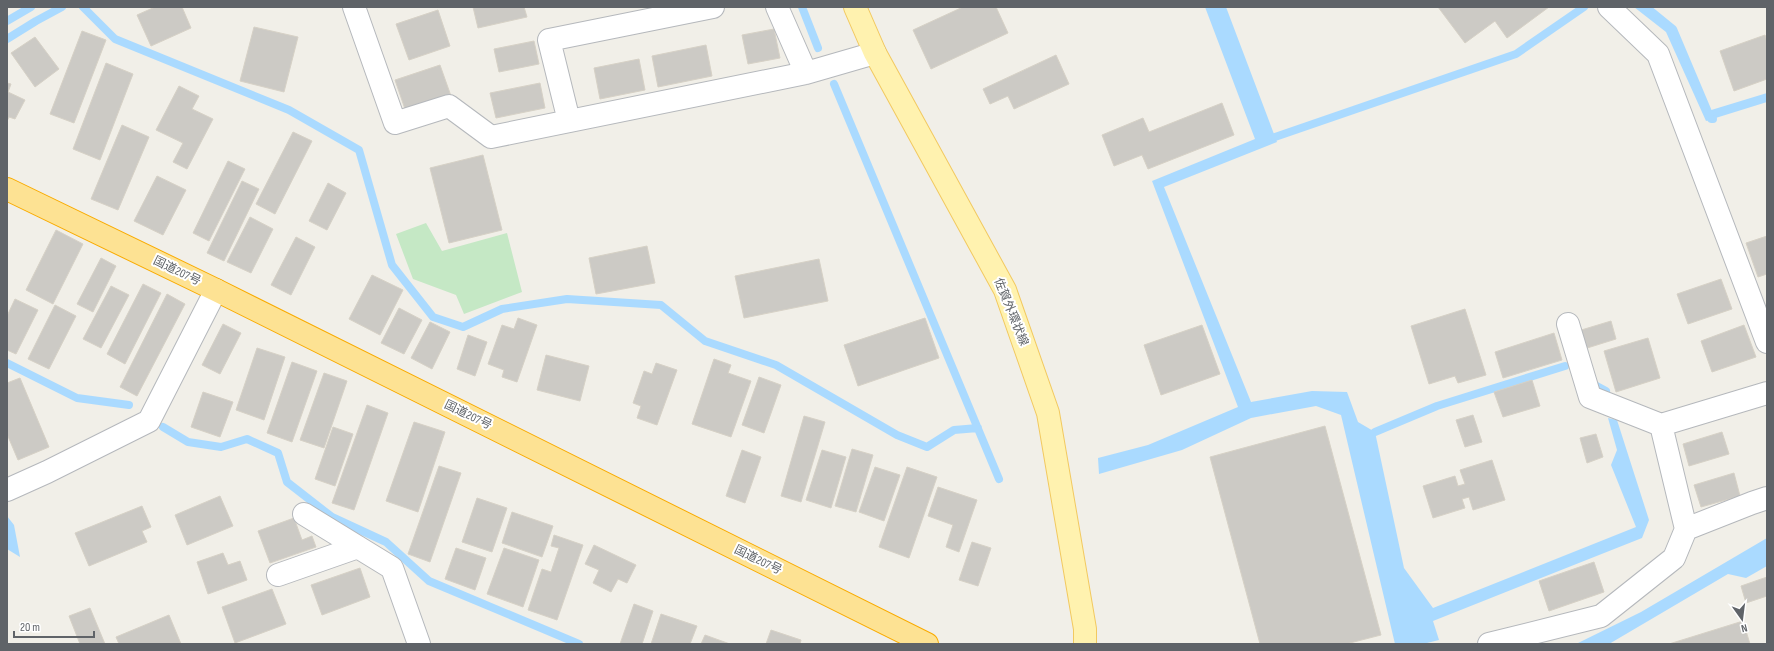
<svg xmlns="http://www.w3.org/2000/svg" width="1774" height="651" viewBox="0 0 1774 651" font-family="'Sofia Sans Condensed','Noto Sans JP',sans-serif">
  <style>
    .green { fill: #c5e8c5 }
    .water { fill: #aadaff }
    .lines { fill: none; stroke-linecap: round; stroke-linejoin: round }
    .stream { stroke: #aadaff; stroke-width: 8 }
    .building { fill: #cccac5; stroke: #d6d1c6 }
    .minor-casing { stroke: #b5b8bc; stroke-width: 24 }
    .major-casing { stroke: #f2c960; stroke-width: 24 }
    .highway-casing { stroke: #f9ab00; stroke-width: 24 }
    .minor { stroke: #fff; stroke-width: 22 }
    .major { stroke: #fff2af; stroke-width: 22 }
    .highway { stroke: #fde293; stroke-width: 22 }
    .labels { text-anchor: middle; dominant-baseline: central; stroke-width: 4; stroke-linejoin: round; paint-order: stroke }
    .street-label { font-size: 12px; fill: #5f6368; stroke: #fff }
  </style>
  <rect width="100%" height="100%" fill="#f1efe8"/>
  <path class="green" d="M426,223L442,251L507,233L522,292L464,314L456,295L413,279L396,234Z"/>
  <path class="water" d="M1205,7H1226L1277,142L1164,187L1251,402L1312,391L1347,392L1358,422L1375,432L1404,568L1433,608L1636,527L1611,465L1617,450L1608,418L1617,420L1649,520L1642,538L1433,621L1439,640L1423,644H1395L1341,415L1316,406L1251,418L1182,450L1099,474L1098,458L1148,445L1238,407L1152,181L1255,139Z
    M1634,7H1644L1673,30L1708,111L1767,93V102L1706,121L1666,32Z
    M7,516L14,525L20,557L7,549Z
    M1767,538V566L1746,578L1728,574L1609,644H1576L1641,612Z"/>
  <g class="lines">
    <path class="stream" d="M83,7L115,39L289,110L359,150L392,265L433,317L463,327L502,309L567,299L661,305L705,341L776,365L897,435L927,447L954,430L978,428
      M802,7L818,48
      M1646,7L1673,29L1711,119H1713
      M7,21L31,7
      M7,39L36,21L62,7
      M834,84L999,479
      M1275,137L1516,54L1584,7
      M7,363L77,398L129,405
      M1592,380L1593,384L1606,391
      M163,427L188,442L221,447L247,439L278,453L287,482L332,517L386,542L429,581L579,644
      M1375,432L1437,406L1565,366"/>
  </g>
  <path class="building" d="M155,7H182L191,28L151,46L137,15Z
    M473,7H524L527,17L478,28Z
    M963,7H996L1008,33L931,69L913,30Z
    M1438,7H1549L1507,38L1495,21L1465,43Z
    M438,10L450,46L409,60L396,24Z
    M254,27L298,37L284,92L240,81Z
    M774,29L780,58L748,64L742,35Z
    M82,31L106,40L74,123L50,114Z
    M1765,35L1767,41V79L1734,91L1720,51Z
    M35,37L59,69L35,87L11,53Z
    M534,41L539,64L499,72L494,49Z
    M706,45L712,76L658,87L652,56Z
    M1056,55L1069,84L1014,109L1008,96L990,104L983,89Z
    M639,59L645,90L600,99L594,68Z
    M106,63L133,74L100,160L73,149Z
    M440,65L451,96L406,112L395,80Z
    M7,83L11,84L8,92L25,100L15,119L9,117L7,121Z
    M540,83L545,108L496,118L490,93Z
    M179,86L199,96L192,109L213,119L187,169L173,162L183,143L156,130Z
    M1222,103L1234,135L1148,169L1142,155L1114,166L1102,135L1143,118L1149,132Z
    M122,125L149,137L118,210L91,199Z
    M293,132L312,141L275,214L256,204Z
    M483,155L502,230L449,243L430,168Z
    M228,161L245,169L209,241L193,233Z
    M157,176L186,190L163,235L134,221Z
    M242,181L259,189L224,261L207,253Z
    M328,183L346,193L327,230L309,221Z
    M250,217L273,229L251,273L227,262Z
    M56,230L83,244L53,304L26,290Z
    M1767,236V274L1758,277L1746,243Z
    M296,237L315,247L291,295L271,285Z
    M647,246L655,283L596,294L589,258Z
    M101,258L116,266L93,312L77,304Z
    M819,259L828,301L744,318L735,276Z
    M372,275L403,290L380,335L349,319Z
    M1721,279L1732,309L1688,324L1677,294Z
    M143,284L161,293L125,364L107,354Z
    M111,286L129,295L101,348L83,339Z
    M167,294L185,304L137,396L120,387Z
    M15,299L38,310L16,354L7,350V316Z
    M55,305L76,316L49,369L28,359Z
    M399,308L422,320L404,354L381,343Z
    M1465,309L1486,375L1458,383L1455,376L1429,384L1411,326Z
    M518,318L537,325L517,382L502,377L504,370L488,364L502,325L514,329Z
    M925,318L939,358L858,386L844,345Z
    M1611,321L1616,339L1584,349L1578,331Z
    M430,322L450,332L432,369L411,358Z
    M223,324L241,333L220,374L202,365Z
    M1202,325L1220,374L1161,395L1144,345Z
    M1744,325L1756,357L1712,372L1701,341Z
    M1554,333L1562,360L1503,378L1495,352Z
    M468,335L487,342L475,376L457,369Z
    M1648,338L1660,378L1616,392L1604,351Z
    M257,348L285,357L264,420L236,410Z
    M546,355L589,366L580,401L537,390Z
    M714,359L731,365L728,373L751,381L731,437L692,424Z
    M292,362L317,371L292,442L267,433Z
    M656,363L677,370L657,425L637,418L641,406L633,403L644,371L652,374Z
    M324,373L347,381L324,448L300,440Z
    M759,377L781,385L764,433L742,425Z
    M20,378L49,447L18,460L7,434V383Z
    M1532,380L1540,406L1503,417L1494,392Z
    M203,392L233,402L220,437L191,427Z
    M367,405L388,413L354,510L332,503Z
    M1473,415L1482,442L1465,447L1456,420Z
    M804,416L825,422L801,502L781,496Z
    M414,422L445,432L418,512L386,501Z
    M1325,426L1381,635L1346,644H1260L1210,457Z
    M333,427L353,434L335,486L315,479Z
    M1722,432L1729,454L1689,466L1683,444Z
    M1596,434L1603,457L1587,463L1580,438Z
    M852,449L873,455L856,512L835,506Z
    M742,450L761,457L745,503L726,496Z
    M822,450L846,457L831,508L806,500Z
    M1492,460L1505,500L1473,510L1469,497L1462,499L1465,508L1433,518L1423,486L1455,476L1458,486L1465,484L1460,470Z
    M439,466L461,473L430,562L408,554Z
    M875,467L900,475L884,521L859,512Z
    M907,467L937,477L909,558L879,547Z
    M1734,473L1740,496L1701,507L1694,485Z
    M938,487L977,500L959,552L946,547L953,525L928,516Z
    M220,496L233,526L187,545L175,515Z
    M477,498L507,508L492,552L462,542Z
    M142,506L151,527L142,531L147,542L89,566L75,533Z
    M512,512L553,526L542,557L502,543Z
    M294,518L302,540L312,536L316,547L270,563L258,531Z
    M554,535L583,545L557,620L528,610L542,569L551,572L559,548L551,546Z
    M972,542L991,548L978,586L959,580Z
    M594,545L636,565L627,583L618,579L611,592L593,583L599,570L585,564Z
    M456,548L486,558L475,590L445,579Z
    M504,548L539,560L523,607L487,594Z
    M223,553L228,565L240,561L247,580L208,594L197,562Z
    M1594,562L1604,592L1549,611L1539,581Z
    M360,568L370,597L322,615L311,585Z
    M1767,577V596L1746,603L1741,586Z
    M272,589L286,624L235,643L222,607Z
    M634,604L653,611L642,644H620Z
    M90,608L105,644H80L69,616Z
    M661,614L697,626L690,644H651Z
    M169,615L181,644H119L116,637Z
    M1743,621L1750,644H1669Z
    M771,630L801,640L800,644H766Z
    M705,635L730,644H701Z"/>
  <g class="lines">
    <g class="minor-casing">
      <path id="minor" d="M354,7L395,123L449,106L491,137L806,73L875,53
        M777,7L806,73
        M1609,7L1658,54L1767,342
        M569,121L549,40L713,7
        M1568,324L1590,397L1661,425
        M7,490L47,472L149,421L216,290
        M304,514L392,568L419,644
        M1686,529L1661,425L1767,393
        M278,575L358,547
        M1489,644L1601,616L1674,558L1686,529L1752,503L1767,498"/>
    </g>
    <g class="major-casing">
      <path id="major" d="M855,7L875,53L1005,290L1048,413L1085,629V644"/>
    </g>
    <g class="highway-casing">
      <path id="highway" d="M7,189L216,290L927,644"/>
    </g>
    <use href="#minor" class="minor"/>
    <use href="#major" class="major"/>
    <use href="#highway" class="highway"/>
  </g>
  <g class="labels">
    <g class="street-label">
      <text transform="translate(177 271) rotate(26)">国道207号</text>
      <text transform="translate(1011 312) rotate(68)">佐賀外環状線</text>
      <text transform="translate(468 415) rotate(26)">国道207号</text>
      <text transform="translate(758 560) rotate(26)">国道207号</text>
    </g>
  </g>
  <rect width="1774" height="651" fill="none" stroke="#5f6368" stroke-width="16"/>
  <g transform="translate(1742 619) rotate(166)" stroke="#ffffff" stroke-width="3" paint-order="stroke">
  <path d="M0-3L7 15L0 10L-7 15Z" fill="#5f6368"/>
  <text y="-6" font-size="11" font-weight="bold" text-anchor="middle" fill="#5f6368">N</text>
  </g>
  <path d="M14 631v6h80v-6" fill="none" stroke="#5f6368" stroke-width="2"/>
  <text x="20" y="631" font-size="12" fill="#5f6368" stroke="#ffffff" stroke-width="3" paint-order="stroke">20 m</text>
</svg>
